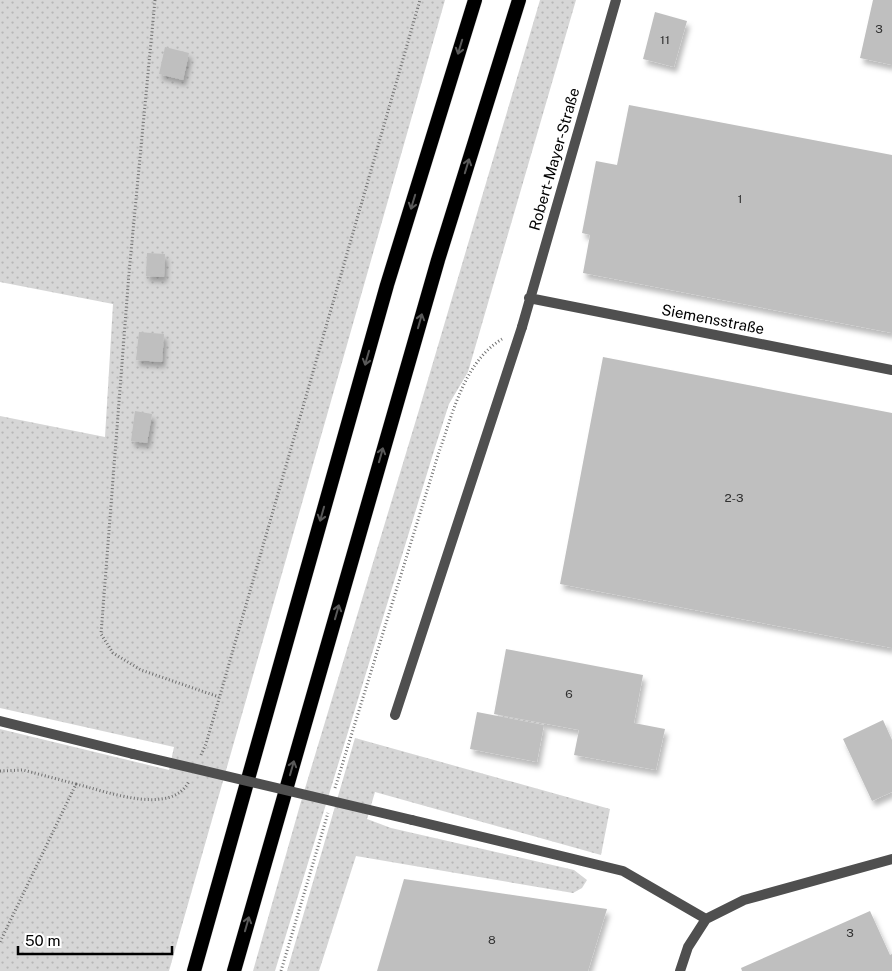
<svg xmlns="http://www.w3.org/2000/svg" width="892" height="971" viewBox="0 0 892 971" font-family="'Public Sans',sans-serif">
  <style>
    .grass { fill: url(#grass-dots) }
    .building { fill: #bfbfbf; filter: url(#shadow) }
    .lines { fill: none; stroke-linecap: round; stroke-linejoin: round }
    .trunk-casing { stroke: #dbdbdb; stroke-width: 15 }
    .path { stroke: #717171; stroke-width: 3; stroke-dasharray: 1 2.5; stroke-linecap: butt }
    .service { stroke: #4f4f4f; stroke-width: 10 }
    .minor { stroke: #4f4f4f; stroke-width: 10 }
    .trunk { stroke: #000; stroke-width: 14 }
    .minor-bridge { stroke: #4f4f4f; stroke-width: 10 }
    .oneway { stroke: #595959 }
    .labels { text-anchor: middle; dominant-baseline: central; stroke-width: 4; stroke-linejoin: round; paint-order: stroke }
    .number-label { font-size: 12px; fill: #303030 }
    .street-label { font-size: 15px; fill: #000; stroke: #fff }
  </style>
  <defs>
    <pattern id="grass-dots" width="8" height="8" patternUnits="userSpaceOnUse" patternTransform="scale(1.25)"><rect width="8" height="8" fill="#d6d6d6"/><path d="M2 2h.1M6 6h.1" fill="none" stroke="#b6b6b6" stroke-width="1.8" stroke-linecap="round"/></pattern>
    <filter id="shadow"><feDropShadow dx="3" dy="5.5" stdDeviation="2.5" flood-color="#0004"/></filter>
  </defs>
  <rect width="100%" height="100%" fill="#fff"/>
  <path class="grass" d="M0,0H445L169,971H0V729L169,770L174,747L0,708V416L105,437L113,304L0,282Z
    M540,0H576L468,372L449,404L433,454L275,971H253L300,805L419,410Z
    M355,738L610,809L601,855L375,792L367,819L391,828L574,870L587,880L582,888L573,893L356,856L319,971H287Z"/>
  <path class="building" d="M873,0H892V65L860,58Z
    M655,12L687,21L674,67L643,59Z
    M165,47L189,53L183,80L159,74Z
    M629,105L892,155V333L583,273L590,235L582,233L596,161L617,165Z
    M147,253L165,254L164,277L146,276Z
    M139,332L164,334L162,362L136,360Z
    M603,357L892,413V648L560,584Z
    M135,411L152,414L147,443L131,441Z
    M506,649L643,675L634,723L665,729L656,770L574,755L579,730L494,714Z
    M477,712L544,725L537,762L470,749Z
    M883,720L892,740V792L872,801L843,739Z
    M404,879L607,909L588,971H377Z
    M870,911L890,955L892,954V971H742L741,968Z"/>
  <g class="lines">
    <g class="trunk-casing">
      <path id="trunk" d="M194,971L387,285L475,0
        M234,971L438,260L519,0"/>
    </g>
    <path class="path" d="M155,0L129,273L101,634L113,653L141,670L219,697
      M201,755L206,744L420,0
      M0,771L23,770L76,784L0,942
      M76,784C105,791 172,817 189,781
      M335,788L439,452C453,413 464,362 502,339
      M281,971L328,813"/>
    <path class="service" d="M395,715L522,327"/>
    <path class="minor" d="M529,298L892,370
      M522,327L616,0
      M0,721L133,754
      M412,820L623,871L706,919
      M680,971L688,947L706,919L744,900L892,859"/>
    <use href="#trunk" class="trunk"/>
    <path class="minor-bridge" d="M133,754L412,820"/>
  </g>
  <defs><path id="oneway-shaft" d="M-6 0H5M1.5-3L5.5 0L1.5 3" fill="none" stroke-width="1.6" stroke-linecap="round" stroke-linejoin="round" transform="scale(1.25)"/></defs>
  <g class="oneway">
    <use href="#oneway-shaft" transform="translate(460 47) rotate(107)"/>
    <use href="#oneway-shaft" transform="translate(467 166) rotate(-73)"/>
    <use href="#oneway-shaft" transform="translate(413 202) rotate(107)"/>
    <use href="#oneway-shaft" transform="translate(420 321) rotate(-74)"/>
    <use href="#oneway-shaft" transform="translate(367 358) rotate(106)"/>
    <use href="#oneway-shaft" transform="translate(381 455) rotate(-74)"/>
    <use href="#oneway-shaft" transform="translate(322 514) rotate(106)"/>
    <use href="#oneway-shaft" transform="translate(337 612) rotate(-74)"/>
    <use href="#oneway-shaft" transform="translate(292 768) rotate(-74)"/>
    <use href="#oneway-shaft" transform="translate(247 924) rotate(-74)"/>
  </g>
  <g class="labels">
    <g class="number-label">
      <text x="879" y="29">3</text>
      <text x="665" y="40">11</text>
      <text x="740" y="199">1</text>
      <text x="734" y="498">2-3</text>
      <text x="569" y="694">6</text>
      <text x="850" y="933">3</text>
      <text x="492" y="940">8</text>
    </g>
    <g class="street-label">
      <text transform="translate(554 159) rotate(-74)">Robert-Mayer-Straße</text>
      <text transform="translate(713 319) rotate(11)">Siemensstraße</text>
    </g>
  </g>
  <path d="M18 946v8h154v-8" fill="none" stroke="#000000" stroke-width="2.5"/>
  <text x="25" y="946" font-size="15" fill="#000000" stroke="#ffffff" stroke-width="4" paint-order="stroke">50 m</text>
</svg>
